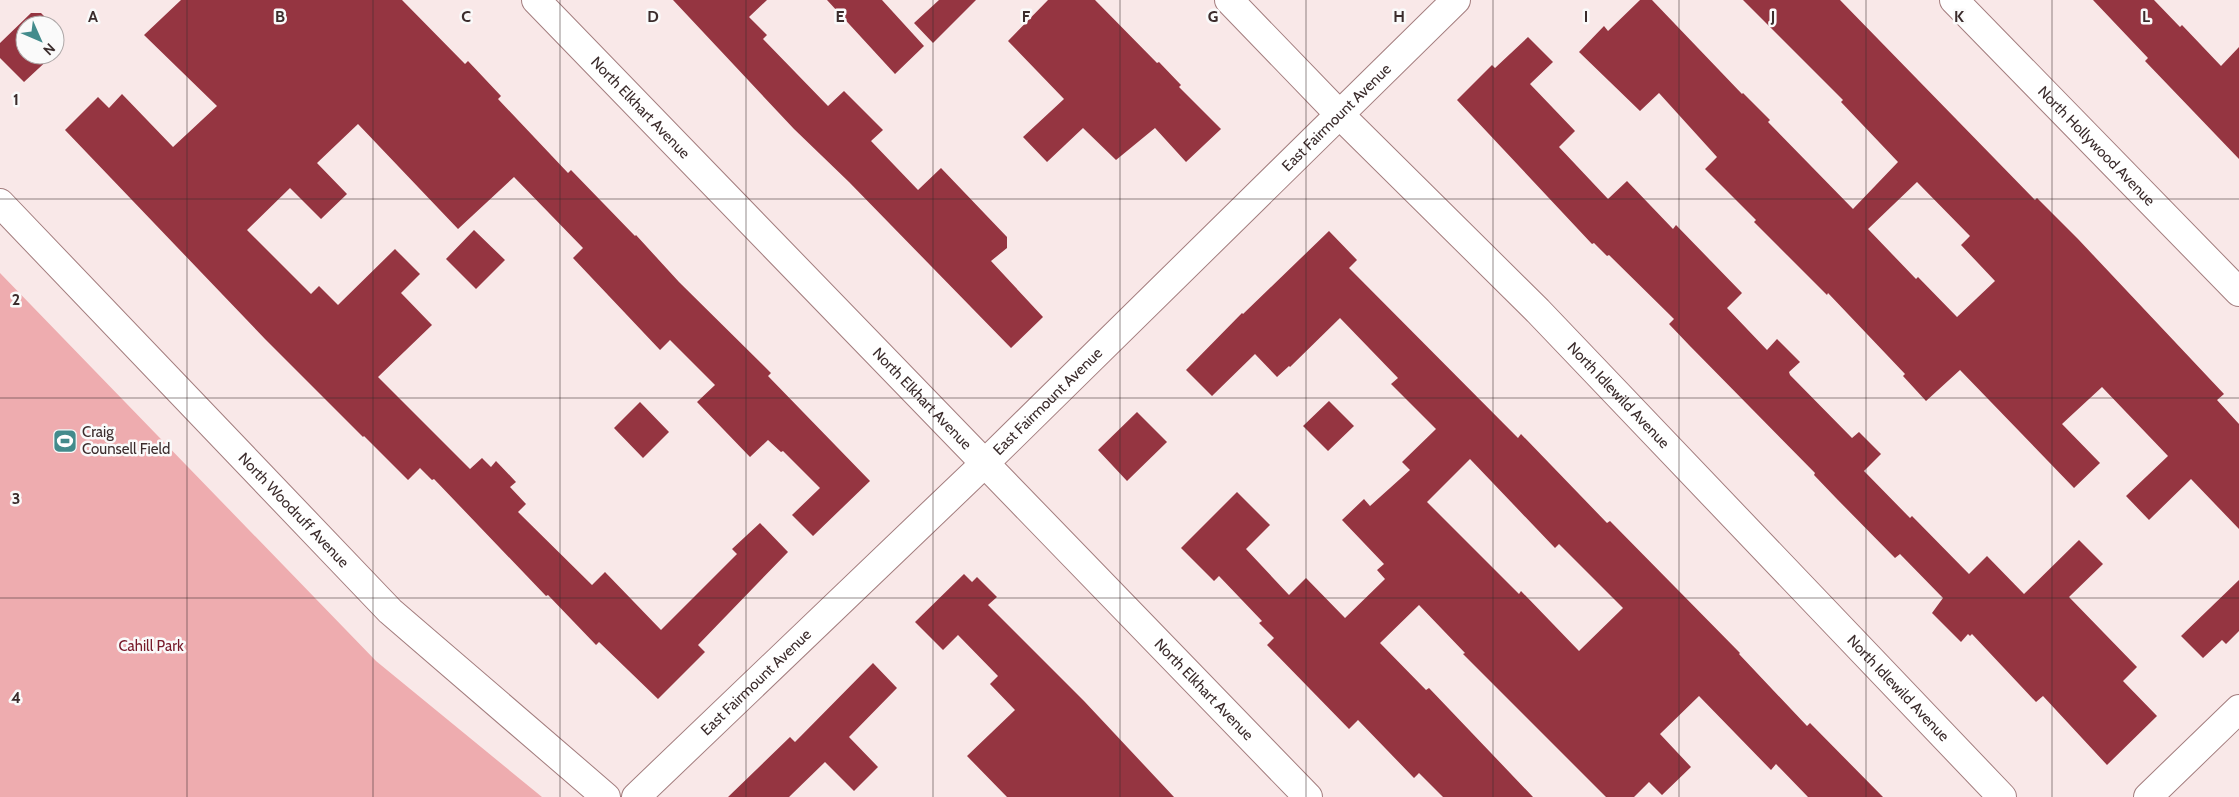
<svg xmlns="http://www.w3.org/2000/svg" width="2239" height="797" viewBox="0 0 2239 797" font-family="Cabin,sans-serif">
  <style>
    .green { fill: #eeacaf }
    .building { fill: #953541; fill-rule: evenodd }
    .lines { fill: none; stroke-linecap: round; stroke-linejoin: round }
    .minor-casing { stroke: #a37d7e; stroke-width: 30 }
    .minor { stroke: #fff; stroke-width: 28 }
    .grid { fill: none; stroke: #3b2c2c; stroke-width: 1; stroke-opacity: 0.55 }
    .labels { text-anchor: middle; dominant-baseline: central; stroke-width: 5; stroke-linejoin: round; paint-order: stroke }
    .street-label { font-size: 15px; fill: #3b2c2c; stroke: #fafafa }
    .poi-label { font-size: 15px; fill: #3b2c2c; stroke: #fafafa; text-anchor: start }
    .park-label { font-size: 15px; fill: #771a2a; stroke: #fafafa }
    .grid-label { font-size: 16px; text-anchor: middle; font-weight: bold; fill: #3b2c2c; stroke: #fafafa; stroke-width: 5; stroke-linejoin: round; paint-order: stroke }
  </style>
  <rect width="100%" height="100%" fill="#f9e8e8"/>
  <path class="green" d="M0,273L376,661L542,797H0Z"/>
  <path class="building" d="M181,0H402L465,64L468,61L501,96L498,99L568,173L571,170L635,236L636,235L679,282L771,373L768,376L870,481L813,536L792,515L820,488L783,451L781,452L768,440L750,457L697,402L715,385L670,340L660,350L573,258L583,248L514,177L458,229L358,124L317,163L347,194L321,219L290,188L247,230L311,294L319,286L338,305L395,249L420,274L401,293L432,325L378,377L470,469L482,458L491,467L496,461L516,482L510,487L526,504L518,512L592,585L605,572L661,630L737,554L732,549L760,523L788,552L698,645L705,652L658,699L599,642L596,645L548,595L546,596L434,479L432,480L420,468L408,480L364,436L363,437L265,339L65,130L98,97L109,108L122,94L173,147L217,106L144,35Z
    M673,0H767L749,17L767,35L763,39L828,106L844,91L883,130L871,141L918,190L941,168L1007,237V248L991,261L1043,317L1011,348L849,182L794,129Z
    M827,0H882L924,46L895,74Z
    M939,0H976L933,43L914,23Z
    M1048,0H1095L1157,63L1159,62L1181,85L1179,87L1221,129L1186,162L1155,128L1116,160L1083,128L1047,162L1023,137L1064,99L1008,41Z
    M1640,0H1652L1742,94L1743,93L1770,120L1768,122L1853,209L1898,162L1841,102L1843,100L1743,0H1840L2035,200L2037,198L2078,239L2224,394L2217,400L2239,424V529L2191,479L2149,520L2126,496L2168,456L2102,387L2062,424L2100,463L2074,488L1960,370L1926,401L1903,376L1905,374L1828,293L1827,295L1754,222L1756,220L1705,169L1717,157L1659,93L1640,111L1579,52L1604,26L1608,31ZM1917,182L1970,236L1961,245L1995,281L1957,317L1918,277L1916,279L1868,229Z
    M2093,0H2154L2180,27L2182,25L2221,66L2239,47V159L2145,61L2148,58Z
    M31,13H41L53,25H25V55H53L24,82L0,58V43Z
    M55,27L63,34V45L55,53Z
    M1528,37L1553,62L1530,84L1575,131L1559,147L1608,199L1627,181L1673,229L1676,225L1742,293L1727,308L1767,350L1777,339L1800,362L1789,372L1790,375L1852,438L1859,432L1881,454L1864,471L1910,518L1912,516L1969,574L1987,556L2024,594L2079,540L2103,564L2069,597L2137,667L2123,681L2157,716L2107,765L2043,696L2036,702L1972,634L1970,636L1968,634L1961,642L1932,613L1943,598L1900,554L1895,558L1836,498L1814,475L1815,473L1689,345L1669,324L1674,319L1609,255L1607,256L1594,243L1592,244L1457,100L1492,65L1495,68Z
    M474,230L505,260L476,289L446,259Z
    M1329,231L1357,260L1349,268L1518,438L1521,434L1607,523L1610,521L1740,653L1739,654L1807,726L1810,723L1883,797H1808L1776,764L1771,770L1699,696L1660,734L1691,767L1662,795L1649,782L1634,797H1606L1463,654L1465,653L1419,605L1380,643L1426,690L1429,688L1533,797H1443L1419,773L1414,778L1358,720L1349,729L1267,645L1274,638L1259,623L1262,621L1219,576L1214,581L1181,548L1237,492L1270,525L1246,549L1289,595L1306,578L1345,618L1385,579L1377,570L1384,564L1342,520L1364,499L1370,506L1410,470L1402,462L1436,429L1391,384L1398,378L1340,318L1290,367L1289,366L1277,377L1255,354L1212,396L1186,370L1242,313L1243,314ZM1470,459L1555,548L1559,544L1623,608L1579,651L1521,591L1519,594L1427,502Z
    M1329,401L1354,426L1328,451L1303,426Z
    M640,402L669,432L643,458L614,428Z
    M1137,412L1167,442L1127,481L1098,450Z
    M964,574L972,582L977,577L997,597L988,605L1084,701L1174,797H1007L967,756L1015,710L990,684L998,676L958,635L943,650L915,622Z
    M2239,580V631L2226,644L2222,640L2203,658L2181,636Z
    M873,663L897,688L849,737L878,767L854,791L825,762L789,797H728L790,737L795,742Z"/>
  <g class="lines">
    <g class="minor-casing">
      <g id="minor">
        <path id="s1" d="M536,0L1308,797"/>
        <path id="s2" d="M1229,0L1339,114L1538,311L2002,797"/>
        <path id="s3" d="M1954,0L2239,292"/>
        <path id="s4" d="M0,203L390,611L606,797"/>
        <path id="s5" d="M636,797L985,463L1456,0"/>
        <path d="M2148,797L2239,709"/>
      </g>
    </g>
    <use href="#minor" class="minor"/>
  </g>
  <path class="grid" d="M187,0V797M373,0V797M560,0V797M746,0V797M933,0V797M1120,0V797M1306,0V797M1493,0V797M1679,0V797M1866,0V797M2052,0V797M0,199H2239M0,398H2239M0,598H2239"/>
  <defs>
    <g id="stadium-square" transform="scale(1.25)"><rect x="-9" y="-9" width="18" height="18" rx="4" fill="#438b8c" stroke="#fafafa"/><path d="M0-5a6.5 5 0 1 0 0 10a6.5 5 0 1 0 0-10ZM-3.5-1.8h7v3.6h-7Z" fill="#fff"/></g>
  </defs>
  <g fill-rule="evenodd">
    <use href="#stadium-square" x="65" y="441"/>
  </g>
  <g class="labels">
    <g class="street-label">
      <text stroke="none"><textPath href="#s1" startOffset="150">North Elkhart Avenue</textPath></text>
      <text stroke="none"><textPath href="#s5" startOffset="976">East Fairmount Avenue</textPath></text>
      <text stroke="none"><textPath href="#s3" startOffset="204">North Hollywood Avenue</textPath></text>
      <text stroke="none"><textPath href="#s2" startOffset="555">North Idlewild Avenue</textPath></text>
      <text stroke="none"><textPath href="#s1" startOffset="555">North Elkhart Avenue</textPath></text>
      <text stroke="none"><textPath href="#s5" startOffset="571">East Fairmount Avenue</textPath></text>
      <text stroke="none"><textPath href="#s4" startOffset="425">North Woodruff Avenue</textPath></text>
      <text stroke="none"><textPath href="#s5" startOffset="166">East Fairmount Avenue</textPath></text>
      <text stroke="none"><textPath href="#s2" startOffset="960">North Idlewild Avenue</textPath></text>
      <text stroke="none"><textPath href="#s1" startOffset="960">North Elkhart Avenue</textPath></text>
    </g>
    <g class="poi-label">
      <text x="82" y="432">Craig<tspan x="82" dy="17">Counsell Field</tspan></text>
    </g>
    <g class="park-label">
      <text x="151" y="646">Cahill Park</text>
    </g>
  </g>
  <g class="grid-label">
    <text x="93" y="22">A</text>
    <text x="280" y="22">B</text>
    <text x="466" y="22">C</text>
    <text x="653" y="22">D</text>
    <text x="840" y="22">E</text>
    <text x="1026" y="22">F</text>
    <text x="1213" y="22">G</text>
    <text x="1399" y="22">H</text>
    <text x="1586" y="22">I</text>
    <text x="1773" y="22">J</text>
    <text x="1959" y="22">K</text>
    <text x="2146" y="22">L</text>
    <text x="16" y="105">1</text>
    <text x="16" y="305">2</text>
    <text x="16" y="504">3</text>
    <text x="16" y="703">4</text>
  </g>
  <g transform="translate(40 40) rotate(135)"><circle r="24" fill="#fafafa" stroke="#aea8a8"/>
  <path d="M0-4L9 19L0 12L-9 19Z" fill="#438b8c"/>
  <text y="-8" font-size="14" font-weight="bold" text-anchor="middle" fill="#3b2c2c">N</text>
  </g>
</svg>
